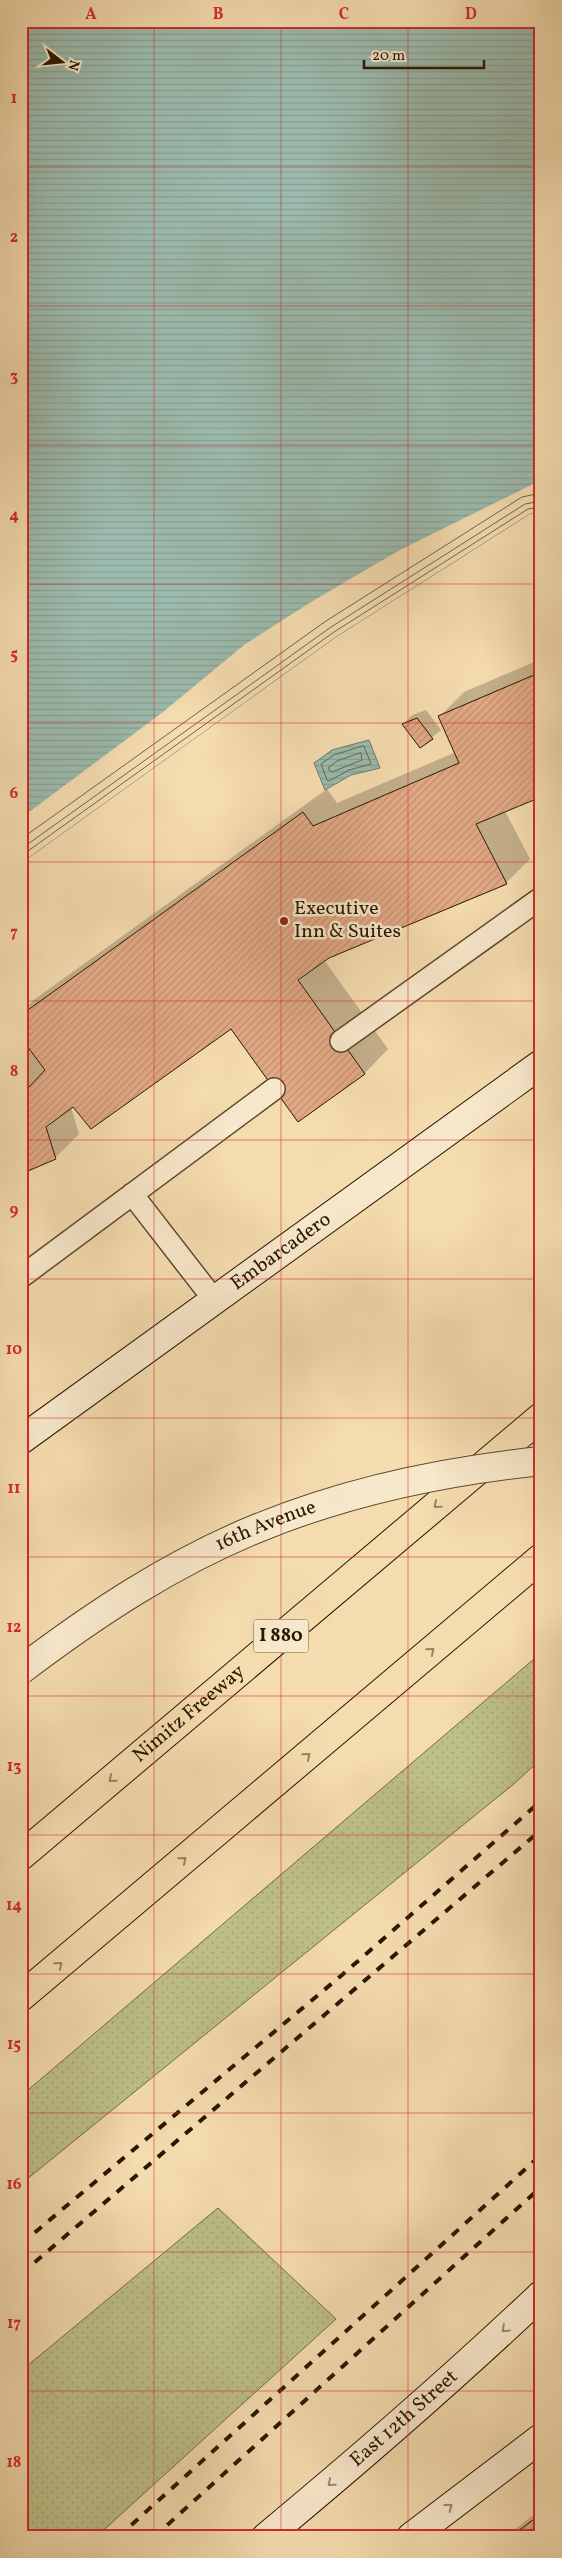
<svg xmlns="http://www.w3.org/2000/svg" width="562" height="2558" viewBox="0 0 562 2558" font-family="Vollkorn,serif">
  <style>
    .grass { fill: url(#grass-dots); stroke: #736b44 }
    .water { fill: url(#water-rules); stroke: #6e7968 }
    .pier { fill: #f5dcaf }
    .shadow { fill: #0003 }
    .lines { fill: none; stroke-linecap: round; stroke-linejoin: round }
    .shore { stroke: #626857; stroke-width: 1 }
    .building { fill: url(#building-hatch); stroke: #281600 }
    .service-casing { stroke: #5b482c; stroke-width: 24 }
    .secondary-casing { stroke: #281600; stroke-width: 30 }
    .motorway-casing { stroke: #281600; stroke-width: 30 }
    .service { stroke: #f8e8cb; stroke-width: 21 }
    .secondary { stroke: #f8e8cb; stroke-width: 28 }
    .motorway { stroke: #f5dcaf; stroke-width: 28 }
    .rail { stroke: #281600; stroke-width: 4; stroke-dasharray: 9 9; stroke-linecap: butt }
    .tertiary-bridge-casing { stroke: #5b482c; stroke-width: 30; stroke-linecap: butt }
    .tertiary-bridge { stroke: #f8e8cb; stroke-width: 28 }
    .oneway { stroke: #998360 }
    .oneway2 { stroke: #9a8a70 }
    .grid { fill: none; stroke: #d62828; stroke-width: 1; stroke-opacity: 0.55 }
    .poi-dot { fill: #8f2418; stroke: #f8e8cb; stroke-width: 2 }
    .labels { text-anchor: middle; dominant-baseline: central; stroke-width: 5; stroke-linejoin: round; paint-order: stroke }
    .shield { fill: #f8e8cb; stroke: #66553d; stroke-width: 1 }
    .shield-label { font-size: 19px; font-weight: bold; fill: #281600 }
    .poi-label { font-size: 20px; fill: #281600; stroke: #f8e8cb; text-anchor: start }
    .street-label { font-size: 20px; fill: #281600; stroke: #f8e8cb }
    .neatline { fill: none; stroke: #d62828; stroke-width: 2 }
    .grid-label { font-size: 16px; text-anchor: middle; font-weight: bold; fill: #d62828 }
  </style>
  <defs>
    <pattern id="grass-dots" width="8" height="8" patternUnits="userSpaceOnUse" patternTransform="scale(1.25)"><rect width="8" height="8" fill="#bec089"/><path d="M2 2h.1M6 6h.1" fill="none" stroke="#a3a474" stroke-width="1.8" stroke-linecap="round"/></pattern>
    <pattern id="water-rules" width="6" height="5" patternUnits="userSpaceOnUse" patternTransform="scale(1.25)"><rect width="6" height="5" fill="#9cbbae"/><path d="M0 2.5h6" fill="none" stroke="#86a094"/></pattern>
    <pattern id="building-hatch" width="6" height="6" patternUnits="userSpaceOnUse" patternTransform="scale(1.25)"><rect width="6" height="6" fill="#e2a985"/><path d="M-1 1l2-2M0 6l6-6M5 7l2-2" fill="none" stroke="#c29171"/></pattern>
  </defs>
  <rect width="100%" height="100%" fill="#f5dcaf"/>
  <filter id="stains"><feTurbulence type="fractalNoise" baseFrequency=".004" numOctaves="4"/><feColorMatrix values="0 0 0 0 .2 0 0 0 0 .09 0 0 0 0 .02 0 0 0 .5 -.17"/></filter>
  <radialGradient id="worn" r=".72"><stop offset=".6" stop-color="#630" stop-opacity="0"/><stop offset="1" stop-color="#630" stop-opacity=".3"/></radialGradient>
  <path class="grass" d="M541,1653V1759L515,1783L21,2184V2096Z
    M218,2208L336,2319L96,2537H21V2371Z"/>
  <path class="water" d="M21,21H541V512L531,513L337,636L21,863Z
    M369,740L380,768L351,775L325,790L314,763L332,750Z"/>
  <path class="pier" d="M541,480V512L531,513L337,636L21,863V818L163,712L244,645L311,602L398,551Z"/>
  <path class="shadow" d="M541,659V796L505,811L530,859L506,883L324,960L388,1049L365,1073L298,1121L232,1027L73,1105L71,1107L79,1134L55,1158L21,1173V1047L28,1044L21,1036V1013L35,999L327,789L337,803L456,752L440,716L464,692Z
    M426,710L441,730L420,747L404,724L412,715Z
    M541,2509V2537H505Z"/>
  <g class="lines">
    <path class="shore" d="M364,746L371,764L349,770L329,781L327,780L321,764L334,755Z
      M361,753L362,760L332,772L329,770V767L337,761Z
      M21,839L326,621L522,497L541,493
      M21,849L331,627L525,504L541,501
      M21,856L334,632L528,509L541,507"/>
  </g>
  <path class="building" d="M541,672V797L476,824L507,884L329,958L298,980L365,1074L298,1122L231,1029L91,1129L73,1107L46,1127L56,1159L21,1174V1070L29,1087L45,1070L21,1038V1015L303,812L313,826L459,763L438,716Z
    M417,718L433,739L420,748L402,724Z
    M541,2514V2537H510Z"/>
  <g class="lines">
    <g class="service-casing">
      <path id="service" d="M341,1041L541,898
        M132,1194L215,1301
        M21,1277L274,1089"/>
    </g>
    <g class="secondary-casing">
      <g id="secondary">
        <path id="s1" d="M21,1440L541,1064"/>
        <path id="s2" d="M266,2537C360,2459 452,2379 541,2295"/>
        <path d="M411,2537L541,2438"/>
      </g>
    </g>
    <g class="motorway-casing">
      <g id="motorway">
        <path id="s3" d="M21,1856L541,1417"/>
        <path d="M21,1997L541,1558"/>
      </g>
    </g>
    <use href="#service" class="service"/>
    <use href="#secondary" class="secondary"/>
    <use href="#motorway" class="motorway"/>
    <path class="rail" d="M21,2244L342,1975L541,1801
      M21,2274L541,1830
      M118,2537L541,2155
      M154,2537L541,2187"/>
    <g class="tertiary-bridge-casing">
      <g id="tertiary-bridge">
        <path id="s4" d="M21,1670C95,1614 172,1563 258,1528C348,1491 444,1471 541,1461"/>
      </g>
    </g>
    <use href="#tertiary-bridge" class="tertiary-bridge"/>
  </g>
  <defs><path id="oneway-chevron" d="M-2-3.5L2.5 0L-2 3.5" fill="none" stroke-width="1.6" stroke-linecap="round" stroke-linejoin="round" transform="scale(1.25)"/></defs>
  <g class="oneway">
    <use href="#oneway-chevron" transform="translate(437 1505) rotate(140)"/>
    <use href="#oneway-chevron" transform="translate(431 1651) rotate(-40)"/>
    <use href="#oneway-chevron" transform="translate(307 1756) rotate(-40)"/>
    <use href="#oneway-chevron" transform="translate(112 1779) rotate(140)"/>
    <use href="#oneway-chevron" transform="translate(183 1860) rotate(-40)"/>
    <use href="#oneway-chevron" transform="translate(59 1965) rotate(-40)"/>
  </g>
  <g class="oneway2">
    <use href="#oneway-chevron" transform="translate(505 2329) rotate(137)"/>
    <use href="#oneway-chevron" transform="translate(331 2483) rotate(140)"/>
    <use href="#oneway-chevron" transform="translate(449 2507) rotate(-37)"/>
  </g>
  <path class="grid" d="M154,21V2537M281,21V2537M408,21V2537M21,167H541M21,306H541M21,445H541M21,584H541M21,723H541M21,862H541M21,1001H541M21,1140H541M21,1279H541M21,1418H541M21,1557H541M21,1696H541M21,1835H541M21,1974H541M21,2113H541M21,2252H541M21,2391H541"/>
  <circle class="poi-dot" cx="284" cy="921" r="5"/>
  <g class="labels">
    <rect class="shield" x="253.5" y="1619.5" width="55" height="33" rx="4"/>
    <g class="shield-label">
      <text x="281" y="1636">I 880</text>
    </g>
    <g class="poi-label">
      <text x="294" y="909">Executive<tspan x="294" dy="23">Inn &amp; Suites</tspan></text>
    </g>
    <g class="street-label">
      <text stroke="none"><textPath href="#s1" startOffset="321">Embarcadero</textPath></text>
      <text stroke="none"><textPath href="#s4" startOffset="285">16th Avenue</textPath></text>
      <text stroke="none"><textPath href="#s3" startOffset="220">Nimitz Freeway</textPath></text>
      <text stroke="none"><textPath href="#s2" startOffset="182">East 12th Street</textPath></text>
    </g>
  </g>
  <rect width="562" height="2558" fill="none" stroke="#f5dcaf" stroke-width="55"/>
  <g transform="translate(62 62) rotate(106)" stroke="#f8e8cb" stroke-width="4" paint-order="stroke">
  <path d="M0-4L9 19L0 12L-9 19Z" fill="#281600"/>
  <text y="-8" font-size="14" font-weight="bold" text-anchor="middle" fill="#281600">N</text>
  </g>
  <path d="M364 60v8h120v-8" fill="none" stroke="#281600" stroke-width="2.5"/>
  <text x="372" y="60" font-size="15" fill="#281600" stroke="#f8e8cb" stroke-width="4" paint-order="stroke">20 m</text>
  <rect x="28" y="28" width="506" height="2502" class="neatline"/>
  <g class="grid-label">
    <text x="91" y="19">A</text>
    <text x="218" y="19">B</text>
    <text x="344" y="19">C</text>
    <text x="471" y="19">D</text>
    <text x="14" y="103">1</text>
    <text x="14" y="242">2</text>
    <text x="14" y="381">3</text>
    <text x="14" y="520">4</text>
    <text x="14" y="659">5</text>
    <text x="14" y="798">6</text>
    <text x="14" y="937">7</text>
    <text x="14" y="1076">8</text>
    <text x="14" y="1215">9</text>
    <text x="14" y="1354">10</text>
    <text x="14" y="1493">11</text>
    <text x="14" y="1632">12</text>
    <text x="14" y="1771">13</text>
    <text x="14" y="1910">14</text>
    <text x="14" y="2049">15</text>
    <text x="14" y="2189">16</text>
    <text x="14" y="2328">17</text>
    <text x="14" y="2467">18</text>
  </g>
  <rect width="100%" height="100%" filter="url(#stains)"/>
  <rect width="100%" height="100%" fill="url(#worn)"/>
</svg>
